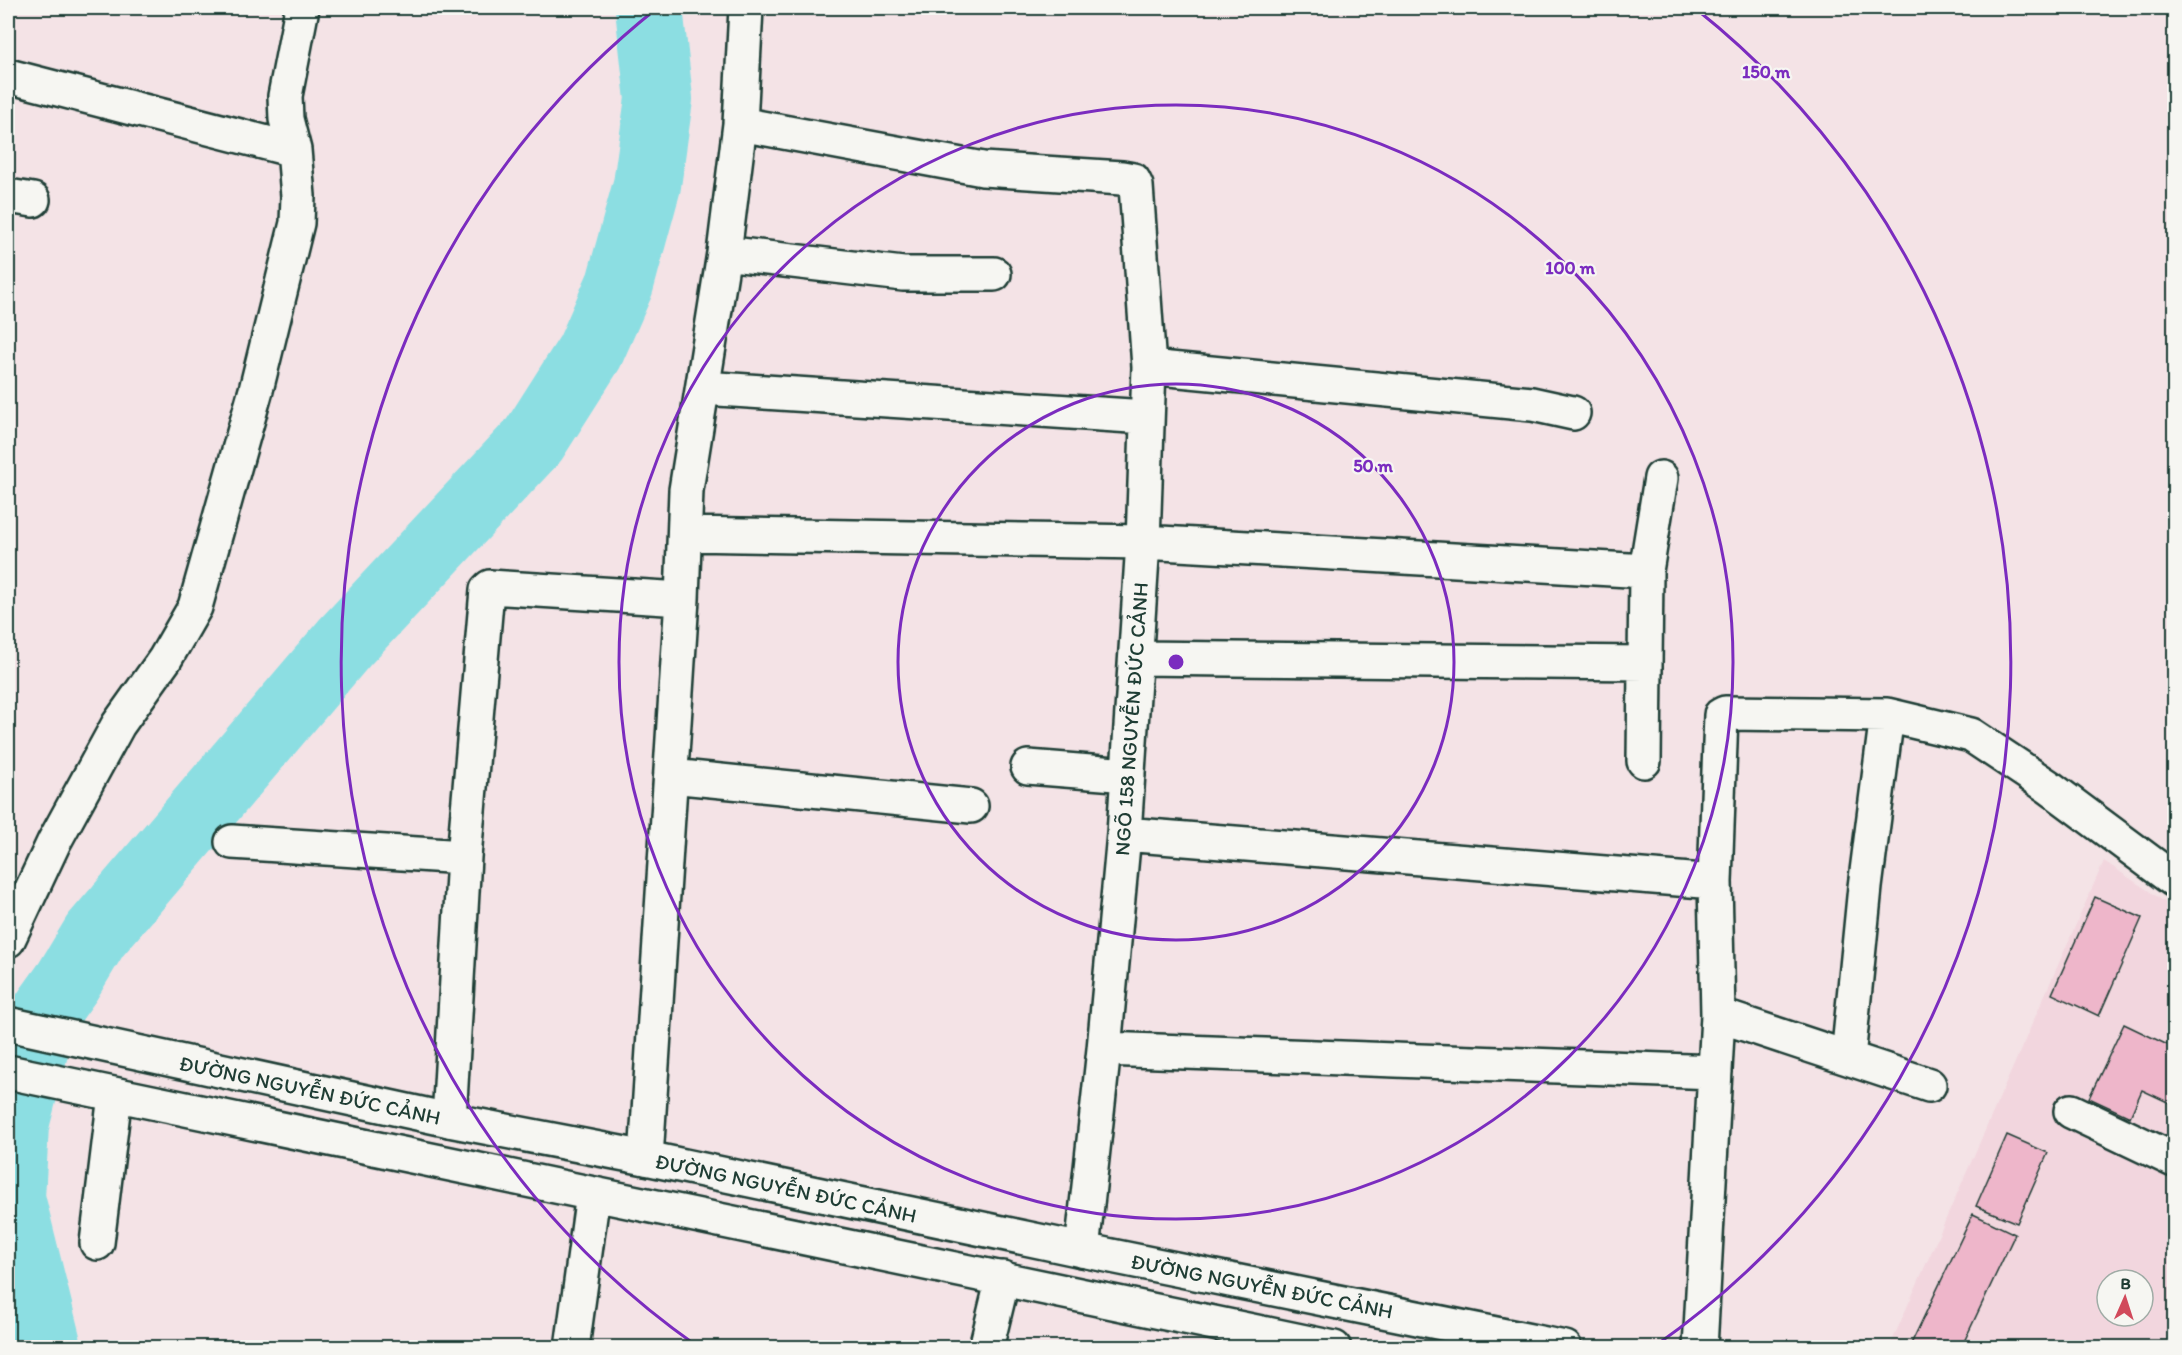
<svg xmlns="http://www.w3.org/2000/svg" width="2182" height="1355" viewBox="0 0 2182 1355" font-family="Itim,sans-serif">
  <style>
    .built { fill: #f2d6de; fill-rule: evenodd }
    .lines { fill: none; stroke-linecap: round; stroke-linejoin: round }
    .river { stroke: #8cdee2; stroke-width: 68 }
    .building { fill: #eeb6ca; stroke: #1f3d34; stroke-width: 1.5 }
    .minor-casing { stroke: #1f3d34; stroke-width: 38 }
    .highway-casing { stroke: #1f3d34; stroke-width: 38 }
    .minor { stroke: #f6f6f2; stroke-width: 33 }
    .highway { stroke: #f6f6f2; stroke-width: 33 }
    .ring { fill: none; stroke: #7b2cbf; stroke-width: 3 }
    .labels { text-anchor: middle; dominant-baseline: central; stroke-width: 4.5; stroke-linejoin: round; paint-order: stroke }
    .street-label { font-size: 21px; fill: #1f3d34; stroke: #f6f6f2 }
    .centre { fill: #7b2cbf; stroke: #f6f6f2; stroke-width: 3 }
    .ring-label { font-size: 18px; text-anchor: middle; font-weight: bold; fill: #7b2cbf; stroke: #f6f6f2; stroke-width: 4.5; stroke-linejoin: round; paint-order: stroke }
  </style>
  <rect width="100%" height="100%" fill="#f4e3e6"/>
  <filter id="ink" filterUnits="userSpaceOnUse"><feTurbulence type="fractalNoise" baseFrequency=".0167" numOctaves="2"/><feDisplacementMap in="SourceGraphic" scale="12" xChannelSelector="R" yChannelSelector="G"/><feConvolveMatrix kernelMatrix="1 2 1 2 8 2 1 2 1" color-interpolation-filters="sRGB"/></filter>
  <g filter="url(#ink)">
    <path class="built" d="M2104,861L2174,908V1347L1889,1348ZM2107,1280H2143V1316H2107Z"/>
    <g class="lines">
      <path class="river" d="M48,1348L11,1198L15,1125L43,1016L68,981L95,936L345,642L534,440L590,352L620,284L647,185L659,99L649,8"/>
    </g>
    <path class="building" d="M2095,897L2142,918L2099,1016L2052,994Z
      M2124,1024L2174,1048V1105L2142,1090L2130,1117L2089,1098Z
      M2007,1135L2048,1153L2017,1223L1976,1206Z
      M1973,1214L2015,1234L1961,1348H1919L1911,1344Z"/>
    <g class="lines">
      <g class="minor-casing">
        <path id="minor" d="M8,76L294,150
          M740,124L983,169L1122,178L1133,180L1136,186L1149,367L1143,542L1124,834L1104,1049L1082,1250
          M8,196L33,200
          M724,253L903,274H994
          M1149,367L1532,404L1573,413
          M703,388L1146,417
          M685,534L1143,542L1646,571
          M1136,658L1645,663
          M1644,761L1646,571L1661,478
          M1028,767L1128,775
          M671,776L971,806
          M1124,834L1715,882
          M232,842L464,857
          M8,940L54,842L118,725L165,659L195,607L256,390L297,223L298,196L294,150L286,119L285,96L302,8
          M1718,1015L1929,1085
          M1104,1049L1715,1072
          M1848,1058L1865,887L1887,715
          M2071,1111L2174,1160
          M449,1120L464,857L487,590L490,587L682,599
          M646,1158L682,599L686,490L724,253L740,124L746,8
          M97,1243L115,1095
          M572,1348L593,1194
          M986,1348L1003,1278
          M1700,1348L1718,1015L1715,882L1721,715L1725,713L1887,715L1971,735L2049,787L2174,880"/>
      </g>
      <g class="highway-casing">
        <path id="highway" d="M8,1024L449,1120L646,1158L1082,1250L1565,1348
          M8,1072L1334,1348"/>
      </g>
      <use href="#minor" class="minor"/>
      <use href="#highway" class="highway"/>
    </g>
  </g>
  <g class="ring">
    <circle cx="1176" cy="662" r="278"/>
    <circle cx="1176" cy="662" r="557"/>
    <path d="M697 1346A835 835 0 0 1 656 9M1696 9A835 835 0 0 1 1655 1346"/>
  </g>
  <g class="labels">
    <g class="street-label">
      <text transform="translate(1131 719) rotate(-86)">NGÕ 158 NGUYỄN ĐỨC CẢNH</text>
      <text transform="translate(310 1090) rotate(12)">ĐƯỜNG NGUYỄN ĐỨC CẢNH</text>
      <text transform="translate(786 1188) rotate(12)">ĐƯỜNG NGUYỄN ĐỨC CẢNH</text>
      <text transform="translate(1262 1286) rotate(11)">ĐƯỜNG NGUYỄN ĐỨC CẢNH</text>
    </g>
  </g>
  <circle cx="1176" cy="662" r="9" class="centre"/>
  <g class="ring-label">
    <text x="1766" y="78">150 m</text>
    <text x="1570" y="274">100 m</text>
    <text x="1373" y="472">50 m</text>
  </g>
  <rect width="2182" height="1355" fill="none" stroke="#f6f6f2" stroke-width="30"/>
  <rect x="15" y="15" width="2152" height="1325" fill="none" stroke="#1f3d34" stroke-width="2" filter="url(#ink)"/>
  <g transform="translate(2125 1298) rotate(3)"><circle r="28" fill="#f6f6f2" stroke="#a0aca6" stroke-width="1.5"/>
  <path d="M0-4.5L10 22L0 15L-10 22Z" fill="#d1495b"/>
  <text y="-9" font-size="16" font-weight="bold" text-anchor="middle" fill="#1f3d34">B</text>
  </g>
</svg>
